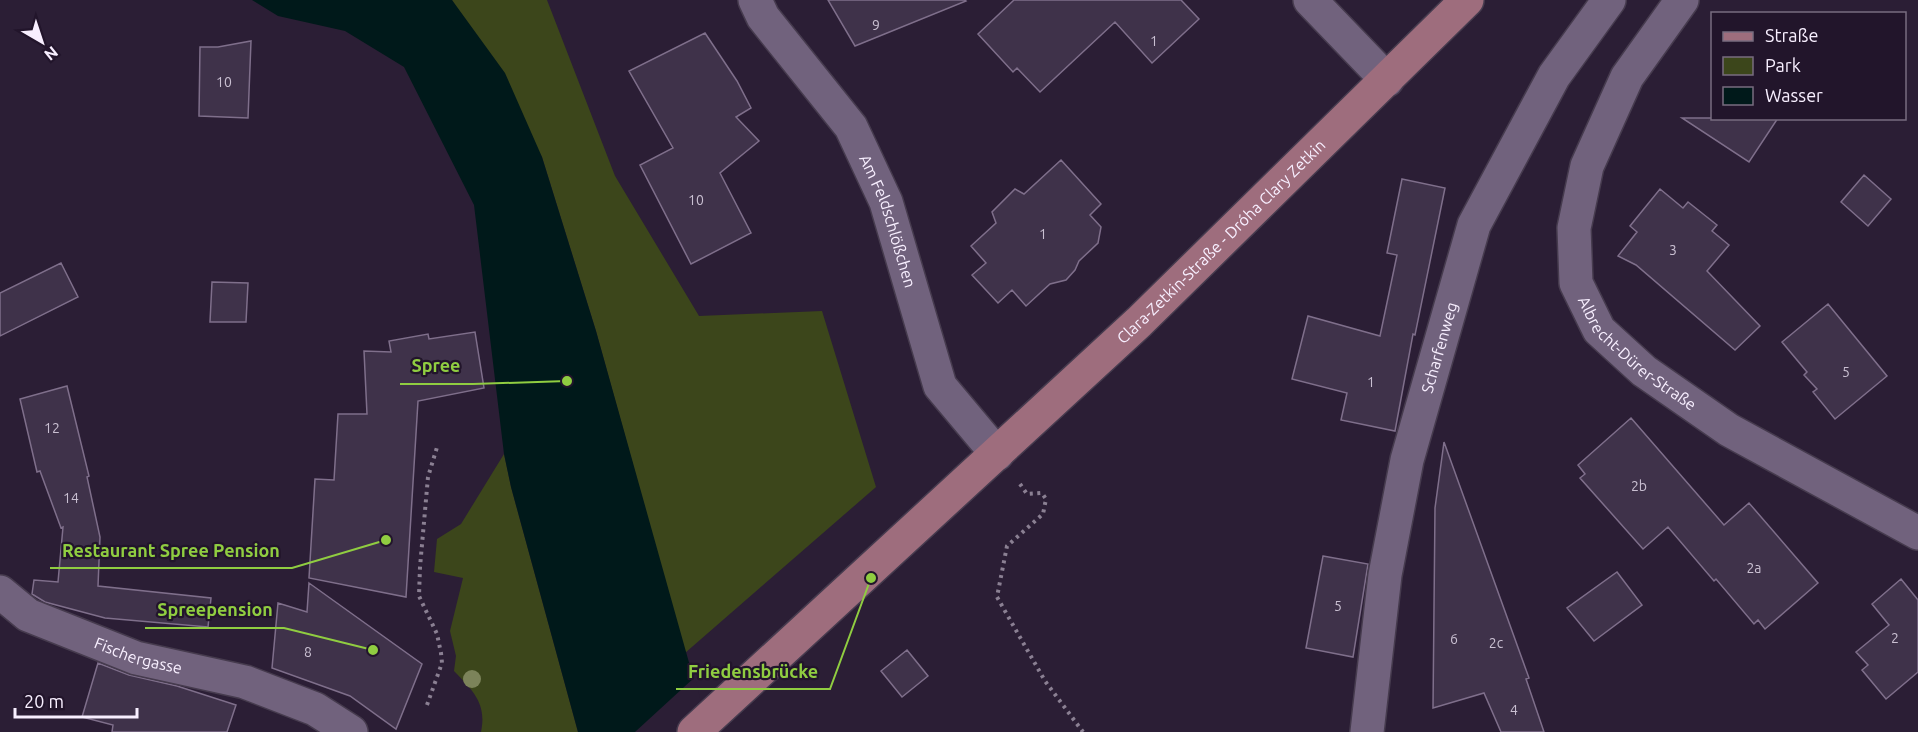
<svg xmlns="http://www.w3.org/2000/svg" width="1918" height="732" viewBox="0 0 1918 732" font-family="Ubuntu,sans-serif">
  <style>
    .green { fill: #3c461b }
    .water { fill: #00191a }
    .pier { fill: #2b1e35 }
    .building { fill: #3f324a; stroke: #7f6f8b; stroke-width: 1.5 }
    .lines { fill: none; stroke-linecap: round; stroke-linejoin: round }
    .minor-casing { stroke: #463b4e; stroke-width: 36 }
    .major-casing { stroke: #463b4e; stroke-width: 36 }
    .path { stroke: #8b8093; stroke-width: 4; stroke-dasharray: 3 4.5; stroke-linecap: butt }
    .minor { stroke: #71627d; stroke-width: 33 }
    .major { stroke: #9e6d7d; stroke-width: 33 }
    .tree { fill: #7c835a }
    .labels { text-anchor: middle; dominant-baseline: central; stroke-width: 4.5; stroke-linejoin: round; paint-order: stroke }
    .number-label { font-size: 14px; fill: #cac0d2 }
    .street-label { font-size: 16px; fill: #f8efff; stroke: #22152b }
    .leader { fill: none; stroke: #90cd41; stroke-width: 2 }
    .callout-dot { fill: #90cd41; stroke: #22152b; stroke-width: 2 }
    .callout-label { font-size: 18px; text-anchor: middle; font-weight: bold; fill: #90cd41; stroke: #22152b; stroke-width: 4.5; stroke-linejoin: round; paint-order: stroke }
  </style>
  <rect width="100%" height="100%" fill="#2b1e35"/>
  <path class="green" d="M452,0H547L615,176L699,316L822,311L876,487L685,653L596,331L542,157Z
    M504,454L511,487L578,732H481C487,703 473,691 454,671L456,656L450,631L463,578L434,572L437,539L461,524Z"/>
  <path class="water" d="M252,0H452L505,73L542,157L596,331L697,691L705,732H578L511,487L504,454L474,205L404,67L345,31L278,16Z"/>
  <path class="pier" d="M695,677L708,732H635Z"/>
  <path class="building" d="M828,0H965L966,1L855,46Z
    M1014,0H1181L1199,19L1152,63L1115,22L1040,92L1017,68L1013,72L978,34Z
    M705,33L737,81L751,108L736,117L759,141L720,173L751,233L691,264L640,165L673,148L629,71Z
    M251,41L248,118L199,116L200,47H218Z
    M1682,118H1778L1749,162Z
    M1061,160L1101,204L1090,215L1101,227L1098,243L1079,261L1075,270L1066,280L1050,284L1026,306L1012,290L998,303L972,275L986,263L971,246L996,223L992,212L1015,189L1024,194Z
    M1864,175L1891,199L1868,226L1841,202Z
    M1402,179L1445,188L1415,335L1413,334L1395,431L1341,420L1347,393L1292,379L1308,316L1380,336L1397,255L1387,253Z
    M1660,189L1683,208L1688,202L1717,225L1712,231L1729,245L1707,271L1760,326L1735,350L1636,265L1618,256L1637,232L1630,226Z
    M61,263L78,297L0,336V293Z
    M212,282L248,283L246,322H210Z
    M1828,304L1887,376L1835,419L1813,392L1817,389L1804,375L1807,372L1782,342Z
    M475,332L484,388L418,401L406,597L309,578L315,479L334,480L338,414H367L364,351L391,352L389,341L428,334L429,339Z
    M67,386L89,476L87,477L100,537L98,586L211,598L208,627L105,618L45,602L32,594L34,580L58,582L63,527L61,528L40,471L37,472L20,399Z
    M1631,418L1724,525L1749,503L1818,583L1765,629L1758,620L1754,624L1716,579L1714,581L1668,527L1643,549L1580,478L1585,474L1578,465Z
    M1444,442L1529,678L1526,679L1544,732H1501L1484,693L1433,708L1435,508Z
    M1323,556L1368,564L1353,657L1306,648Z
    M1617,572L1642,605L1594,641L1567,608Z
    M1901,579L1918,600V672L1886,699L1862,670L1868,665L1856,652L1889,625L1872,604Z
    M309,583L422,664L396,729L350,696L272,668L278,603L307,612Z
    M907,650L928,676L902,697L881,671Z
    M98,663L129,675L177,686L236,705L227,732H112L113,725L82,717Z"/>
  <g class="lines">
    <g class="minor-casing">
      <g id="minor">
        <path id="s1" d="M755,0L763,17L851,127L886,202L940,386L997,454"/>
        <path d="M1310,0L1387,80"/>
        <path id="s2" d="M1682,0L1627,77L1587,166L1574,228L1576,283L1599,330L1644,371L1729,430L1918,533"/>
        <path id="s3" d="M0,592L28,615L136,658L245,682L315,709L351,732"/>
        <path id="s4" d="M1367,732L1385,575L1407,460L1474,225L1554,76L1609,0"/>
      </g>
    </g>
    <g class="major-casing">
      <g id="major">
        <path id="s5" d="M694,732L1139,322L1467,0"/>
      </g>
    </g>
    <path class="path" d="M1020,484L1027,494L1042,493L1046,499L1043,514L1007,546L997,597L1045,681L1083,732
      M427,705L442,663L441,653L437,634L419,596L420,567L428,477L438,444"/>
    <use href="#minor" class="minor"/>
    <use href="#major" class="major"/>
  </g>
  <circle class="tree" cx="472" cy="679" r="9"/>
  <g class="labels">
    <g class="number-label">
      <text x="876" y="25">9</text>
      <text x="1154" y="41">1</text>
      <text x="224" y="82">10</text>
      <text x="696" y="200">10</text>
      <text x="1043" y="234">1</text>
      <text x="1673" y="250">3</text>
      <text x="1846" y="372">5</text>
      <text x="1371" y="382">1</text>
      <text x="52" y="428">12</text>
      <text x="1639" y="486">2b</text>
      <text x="71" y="498">14</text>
      <text x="1754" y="568">2a</text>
      <text x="1338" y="606">5</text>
      <text x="1895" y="638">2</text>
      <text x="1454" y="639">6</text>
      <text x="1496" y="643">2c</text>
      <text x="308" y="652">8</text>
      <text x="1514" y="710">4</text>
    </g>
    <g class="street-label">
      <text stroke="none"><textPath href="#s1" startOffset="261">Am Feldschlößchen</textPath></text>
      <text stroke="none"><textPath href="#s5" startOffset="720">Clara-Zetkin-Straße - Dróha Clary Zetkin</textPath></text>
      <text stroke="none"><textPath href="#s4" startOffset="392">Scharfenweg</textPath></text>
      <text stroke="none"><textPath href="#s2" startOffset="406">Albrecht-Dürer-Straße</textPath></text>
      <text stroke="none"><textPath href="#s3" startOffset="154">Fischergasse</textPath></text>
    </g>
  </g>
  <path class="leader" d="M567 381L473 384H400M386 540L292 568H50M373 650L284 628H145M871 578L830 689H676"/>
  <g class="callout-dot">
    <circle cx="567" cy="381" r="6"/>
    <circle cx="386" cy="540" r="6"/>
    <circle cx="373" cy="650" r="6"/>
    <circle cx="871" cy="578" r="6"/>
  </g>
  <g class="callout-label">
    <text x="436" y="372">Spree</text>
    <text x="171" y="557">Restaurant Spree Pension</text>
    <text x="215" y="616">Spreepension</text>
    <text x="753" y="678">Friedensbrücke</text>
  </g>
  <rect x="1711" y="12" width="195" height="108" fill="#22152b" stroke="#786c80" stroke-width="1.5"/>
  <rect x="1723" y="32" width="30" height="9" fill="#9e6d7d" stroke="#786c80" stroke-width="1.5"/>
  <text x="1765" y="42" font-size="18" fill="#f8efff">Straße</text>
  <rect x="1723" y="57" width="30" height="18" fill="#3c461b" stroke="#786c80" stroke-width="1.5"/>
  <text x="1765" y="72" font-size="18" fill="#f8efff">Park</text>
  <rect x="1723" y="87" width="30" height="18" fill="#00191a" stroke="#786c80" stroke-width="1.5"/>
  <text x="1765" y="102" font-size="18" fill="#f8efff">Wasser</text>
  <g transform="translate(42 42) rotate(141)" stroke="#22152b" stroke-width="4.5" paint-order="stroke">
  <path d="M0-4.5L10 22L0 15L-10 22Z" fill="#f8efff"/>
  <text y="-9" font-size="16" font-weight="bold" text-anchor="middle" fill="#f8efff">N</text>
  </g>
  <path d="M15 708v9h122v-9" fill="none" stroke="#f8efff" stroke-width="3"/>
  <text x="24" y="708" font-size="18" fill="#f8efff" stroke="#22152b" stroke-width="4.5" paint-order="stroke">20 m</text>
</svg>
